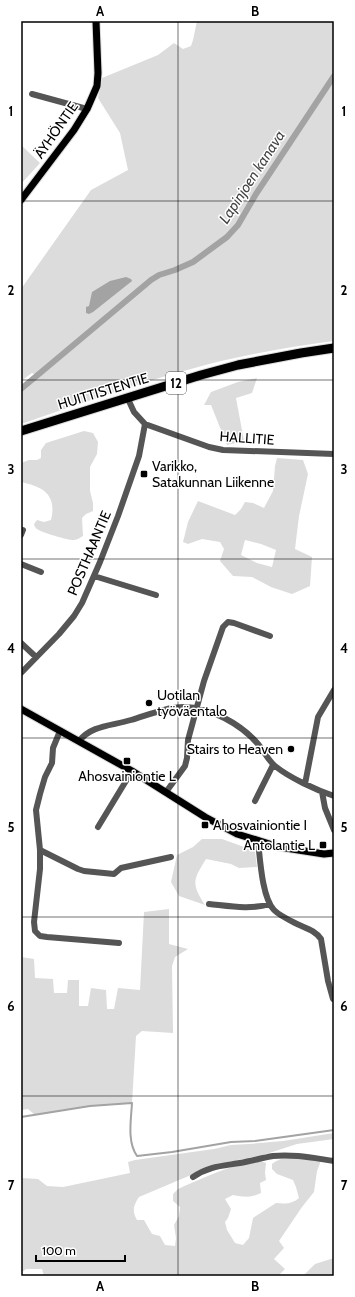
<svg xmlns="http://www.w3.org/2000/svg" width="355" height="1297" viewBox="0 0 355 1297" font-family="Cabin,sans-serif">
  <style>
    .green { fill: #dcdcdc; fill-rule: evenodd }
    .water { fill: #a3a3a3 }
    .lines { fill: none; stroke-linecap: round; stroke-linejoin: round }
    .stream { stroke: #a3a3a3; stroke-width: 2 }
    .canal { stroke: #a3a3a3; stroke-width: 6 }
    .major-casing { stroke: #dbdbdb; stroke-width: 9 }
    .highway-casing { stroke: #dbdbdb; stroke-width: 11 }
    .minor { stroke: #555; stroke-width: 6 }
    .major { stroke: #000; stroke-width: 7 }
    .highway { stroke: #000; stroke-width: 9 }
    .grid { fill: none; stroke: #000; stroke-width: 1; stroke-opacity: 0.55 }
    .poi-dot { fill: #000; stroke: #fff; stroke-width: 1.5 }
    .labels { text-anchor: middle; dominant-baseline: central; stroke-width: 3; stroke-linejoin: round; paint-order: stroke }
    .shield { fill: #fff; stroke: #4c4c4c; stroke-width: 1 }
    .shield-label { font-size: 13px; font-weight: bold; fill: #000 }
    .street-label { font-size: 14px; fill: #000; stroke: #fff }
    .poi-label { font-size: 14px; fill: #000; stroke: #fff; text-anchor: start }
    .water-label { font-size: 15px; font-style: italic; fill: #444; stroke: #fff }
    .neatline { fill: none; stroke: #000; stroke-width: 1.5 }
    .grid-label { font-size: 13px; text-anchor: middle; font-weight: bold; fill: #000 }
  </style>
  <rect width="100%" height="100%" fill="#fff"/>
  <path class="green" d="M197,21H334V341C286,347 238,356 191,369C134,384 77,405 21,424V393L39,377L32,373L21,381V289L91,190L128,170L120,133L98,98L102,78L158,55L174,43L183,49L191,46L193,40Z
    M21,145L40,163L21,184Z
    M257,378L252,393L236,398L244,441L227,445L211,405H204L211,392L238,382Z
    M84,431L93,433L98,442L97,454L90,467V491L93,503V511L86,514L82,518L83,536C81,537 77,540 74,540C70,541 40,532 37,529C36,529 34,525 34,524L37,520L44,522L51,520C57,495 44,487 21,482V463L29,460H37L41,458V450L46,443Z
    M277,458L303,460L308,474L299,516L295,549L312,557L310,586L292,594L271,587L252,577L233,576L220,561L224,549L220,542L202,539L188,544L183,542L188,522L198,501L235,515L241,509L245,502L253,503L264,508L273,491L275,466ZM245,540L261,544L276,550L272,567L257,563L241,555Z
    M202,839H222L255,851L257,867L239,868L231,864L206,859C193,880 191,883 205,905L179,896L171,882L177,855L193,847Z
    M169,909V944L188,949L175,957L172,966L173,1033L142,1031L136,1036L132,1103L90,1106L35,1115L28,1109L21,1110V957L34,959L35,978L53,979L54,993H67L68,980H79V1006H88L91,988L106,990L107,1009H114L118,988L140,990L144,912Z
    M334,1133V1139L297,1144L263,1155L228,1162L191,1175L139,1197C133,1206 132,1211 137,1220H144L152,1234L160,1236L165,1245L175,1246L176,1238L174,1225L179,1216L180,1207L173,1201V1194L178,1189C195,1182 250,1155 266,1163L265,1173L266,1180L260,1183L261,1193C251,1198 244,1197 233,1195L225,1199L231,1209L228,1218L225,1222L227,1230L235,1243L243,1245L249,1238L253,1218L276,1203C285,1204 292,1204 299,1198L296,1187L293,1180L277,1174L272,1169V1164C285,1154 306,1156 322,1158L317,1171L314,1192L302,1207L279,1241L284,1248L274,1259L285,1269L278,1276H44L42,1269H26L21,1273V1178L38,1179L47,1186L63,1187L130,1173L128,1162L135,1160L214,1149L231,1145L249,1144L283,1141Z
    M334,1258V1276H303L315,1264Z"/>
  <path class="water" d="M126,277L131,279L132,281L93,312L89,314L86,313V307L89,306L92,292L110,281Z"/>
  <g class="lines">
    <path class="stream" d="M21,1117L90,1106L132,1103C131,1120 127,1142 137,1156L172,1152L231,1142L255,1141L334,1130"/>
    <path class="canal" d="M21,389L151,280L159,275L175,270L193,262L227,237L238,225L256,194L334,76"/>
    <g class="major-casing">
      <path id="major" d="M21,200L74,130L87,109L97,86L98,73L96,21
        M21,709L132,771L205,817L237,834L279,847L324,854L334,853"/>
    </g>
    <g class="highway-casing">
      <path id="highway" d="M21,431L201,375L238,365L301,353L334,348"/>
    </g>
    <path class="minor" d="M32,94L87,109
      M128,399L134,412L145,424L209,447L223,450L334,454
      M21,535L23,530
      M21,564L41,572
      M94,576L156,595
      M21,643L36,657
      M21,673L59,634L74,616L82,603L100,562L118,516L139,456L145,424
      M60,731L53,748L52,763L45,777L40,794L36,810L40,850V869L34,922L35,931L40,936L47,937L119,943
      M79,741C92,725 111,726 131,720C148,715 166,707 184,707C210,707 241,724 258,744C264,751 268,760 275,766C290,778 316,790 334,796
      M305,784L318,717L334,690
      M166,792L185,766L187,758L188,740L204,681L223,627L228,622L234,623L270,636
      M322,792L325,808L334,830
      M255,801L273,765
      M98,827L132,771
      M258,841C260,858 262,898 274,910C279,915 289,920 295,923C305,928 315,930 321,939L328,981L333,999H334
      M40,850L78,869L84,871L114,874L121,868L171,857
      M209,904C229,906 250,910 270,904
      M193,1177C209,1166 222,1166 240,1163C251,1161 262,1158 273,1156C294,1154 313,1158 334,1161"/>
    <use href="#major" class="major"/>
    <use href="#highway" class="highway"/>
  </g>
  <path class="grid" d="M178,21V1276M21,201H334M21,380H334M21,559H334M21,738H334M21,917H334M21,1096H334"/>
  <g class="poi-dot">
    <rect x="140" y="470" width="8" height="8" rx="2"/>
    <circle cx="149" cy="703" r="4"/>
    <circle cx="291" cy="749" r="4"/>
    <rect x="123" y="757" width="8" height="8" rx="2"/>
    <rect x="201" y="821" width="8" height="8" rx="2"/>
    <rect x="319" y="841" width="8" height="8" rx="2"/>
  </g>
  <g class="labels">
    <rect class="shield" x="166" y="372" width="20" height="22" rx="3"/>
    <g class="shield-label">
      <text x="176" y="383">12</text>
    </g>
    <g class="street-label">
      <text transform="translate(56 130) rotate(-55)">ÄYHÖNTIE</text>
      <text transform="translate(103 391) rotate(-17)">HUITTISTENTIE</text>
      <text transform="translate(247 438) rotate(4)">HALLITIE</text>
      <text transform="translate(89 553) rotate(-67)">POSTHAANTIE</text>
    </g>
    <g class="poi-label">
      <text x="152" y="466">Varikko,<tspan x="152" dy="16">Satakunnan Liikenne</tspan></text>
      <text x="157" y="695">Uotilan<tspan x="157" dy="16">työväentalo</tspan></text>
      <text x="283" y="749" text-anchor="end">Stairs to Heaven</text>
      <text x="127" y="776" text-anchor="middle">Ahosvainiontie L</text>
      <text x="213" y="825">Ahosvainiontie I</text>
      <text x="315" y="845" text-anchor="end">Antolantie L</text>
    </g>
    <g class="water-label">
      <text transform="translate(252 177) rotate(-57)">Lapinjoen kanava</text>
    </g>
  </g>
  <rect width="355" height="1297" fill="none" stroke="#ffffff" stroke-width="44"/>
  <path d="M36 1255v6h89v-6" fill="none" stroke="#000000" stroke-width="2"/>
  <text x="42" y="1255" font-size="12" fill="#000000" stroke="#ffffff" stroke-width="3" paint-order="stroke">100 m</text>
  <rect x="22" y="22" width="311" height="1253" class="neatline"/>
  <g class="grid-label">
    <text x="100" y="16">A</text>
    <text x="255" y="16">B</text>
    <text x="11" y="116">1</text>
    <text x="344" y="116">1</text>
    <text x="11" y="295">2</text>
    <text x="344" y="295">2</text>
    <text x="11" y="474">3</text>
    <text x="344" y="474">3</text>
    <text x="11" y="653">4</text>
    <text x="344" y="653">4</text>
    <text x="11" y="832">5</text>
    <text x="344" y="832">5</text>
    <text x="11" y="1011">6</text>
    <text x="344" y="1011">6</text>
    <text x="11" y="1190">7</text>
    <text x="344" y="1190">7</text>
    <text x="100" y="1291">A</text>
    <text x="255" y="1291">B</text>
  </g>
</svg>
